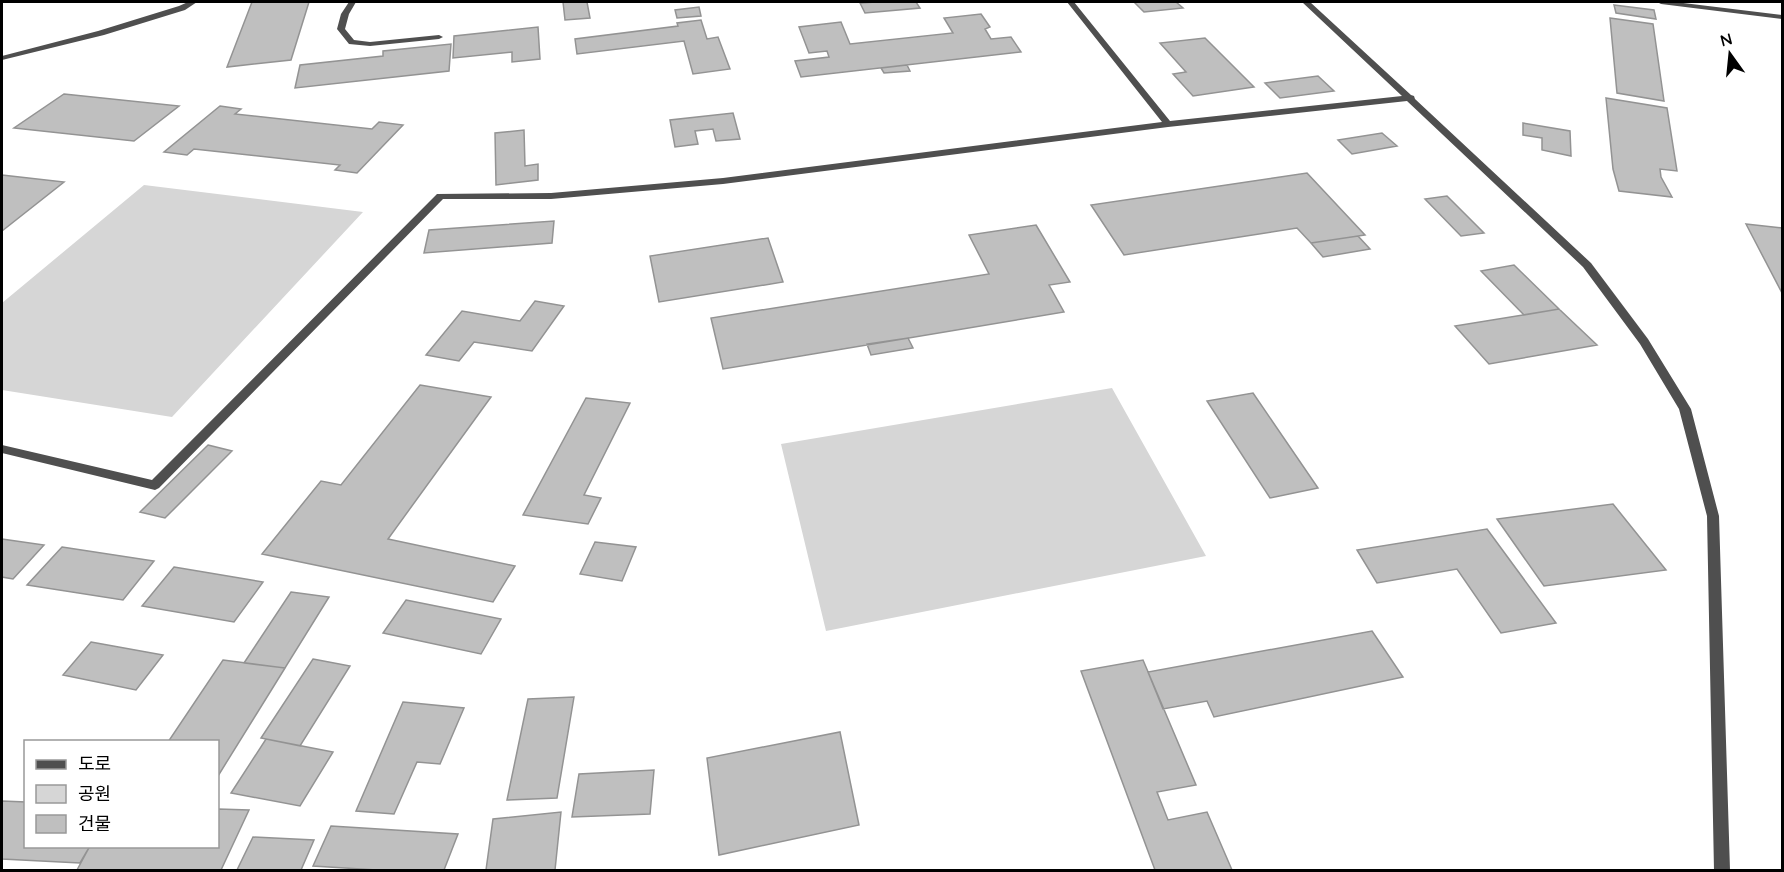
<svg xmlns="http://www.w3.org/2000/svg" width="1784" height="872" viewBox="0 0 1784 872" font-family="Quicksand,'Noto Sans KR',sans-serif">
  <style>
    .green { fill: #d6d6d6 }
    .building { fill: #bfbfbf; stroke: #939393; stroke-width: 1.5 }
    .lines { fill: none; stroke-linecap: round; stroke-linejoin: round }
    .service { fill: #4f4f4f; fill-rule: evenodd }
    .minor { fill: #4f4f4f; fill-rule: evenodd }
  </style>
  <rect width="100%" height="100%" fill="#fff"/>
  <path class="green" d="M144,185L363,212L172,417L2,390V303Z
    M1112,388L1206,556L826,631L781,444Z"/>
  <path class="building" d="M252,2H309L291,60L227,67Z
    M563,2H587L590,18L565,20Z
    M876,2H916L920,8L865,13L860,3Z
    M1134,2H1176L1183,8L1144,12Z
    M1614,5L1654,10L1656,19L1616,13Z
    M699,7L701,16L677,18L675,10Z
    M981,14L990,27L985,29L991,39L1011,37L1021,52L801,77L795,61L829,57L827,51L809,53L799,27L841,22L850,44L953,33L944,18Z
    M1610,18L1653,24L1664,101L1617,93Z
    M701,20L707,39L718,37L730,69L693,74L684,41L577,54L575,39L678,26L677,23Z
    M538,27L540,59L512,62V52L453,58L454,36Z
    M1205,38L1254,87L1193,96L1173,74L1186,72L1160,43Z
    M451,44L449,71L295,88L300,65L383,56V51Z
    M907,65L910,71L884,73L881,68Z
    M1318,76L1334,91L1280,98L1265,83Z
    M64,94L179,106L134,141L14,128Z
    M1606,98L1667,108L1677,171L1660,169L1661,177L1672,197L1619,191L1613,169Z
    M220,106L241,109L235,114L372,129L379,122L403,125L357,173L335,170L340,165L194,149L187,155L164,152Z
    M733,113L740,139L716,141L713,129L695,131L698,144L675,147L670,120Z
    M1523,123L1570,131L1571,156L1542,150V138L1523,135Z
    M524,130L525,166L538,164V180L496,185L495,133Z
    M1382,133L1397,146L1352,154L1338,140Z
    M1307,173L1365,235L1311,243L1297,228L1124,255L1091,205Z
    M2,175L64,182L2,231Z
    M1447,196L1484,233L1461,236L1425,199Z
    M554,221L552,243L424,253L429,230Z
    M1746,224L1782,228V293Z
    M1036,225L1070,282L1049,285L1064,312L723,369L711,318L989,274L969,235Z
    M1358,236L1370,249L1323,257L1311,243Z
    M768,238L783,282L659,302L650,256Z
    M1514,265L1559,309L1524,315L1481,271Z
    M535,301L564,306L532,351L474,342L459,361L426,355L462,311L520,321Z
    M1559,309L1597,345L1489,364L1455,326Z
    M908,338L913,348L871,355L867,344Z
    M420,385L491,397L388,539L515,566L493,602L262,554L321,481L341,485Z
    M1253,393L1318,488L1270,498L1207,401Z
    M586,398L630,403L584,495L601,498L588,524L523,515Z
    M208,445L232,451L165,518L140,512Z
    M1613,504L1666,570L1544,586L1497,519Z
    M1487,529L1556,623L1501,633L1457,569L1377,583L1357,550Z
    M2,539L44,545L13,579L2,577Z
    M595,542L636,547L622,581L580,574Z
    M62,547L154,561L123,600L27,585Z
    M174,567L263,582L234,622L142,606Z
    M291,592L329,597L285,668L244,663Z
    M406,600L501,619L481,654L383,633Z
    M1372,631L1403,677L1214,717L1207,701L1163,709L1148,672Z
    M91,642L163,655L136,690L63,675Z
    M313,659L350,666L300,746L261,738Z
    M223,660L285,668L218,776V742H168Z
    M1143,660L1196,785L1157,792L1168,820L1207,812L1232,870H1155L1081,671Z
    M574,697L557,798L507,800L528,699Z
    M403,702L464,708L440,764L417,762L394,814L356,811Z
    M840,732L859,825L719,855L707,758Z
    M266,739L333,752L300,806L231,793Z
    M654,770L650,814L572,817L579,774Z
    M2,801L26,802V846H90L80,863L2,859Z
    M218,809L249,810L221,870H77L90,846H218Z
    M561,812L555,870H486L493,819Z
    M331,826L458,834L444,870H377L313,866Z
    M253,837L314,840L301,870H237Z"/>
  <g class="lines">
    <path class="service" d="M1657,2H1675L1782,15V19L1661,4Z"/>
    <path class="minor" d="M188,2H197L185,10L104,35L2,60V56L98,31L179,6Z
      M349,2H356L349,14L345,29L354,40L370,42L439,35L443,37L439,39L370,46L349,44L337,29L341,14Z
      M1067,2H1074L1170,121L1402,96L1302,2H1310L1411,95L1414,96L1415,99L1591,263L1648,339L1691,409L1719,516L1730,870H1714L1707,516L1679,409L1640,344L1583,267L1407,101L1168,127L723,184L551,199H443L159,488L155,490L2,453V445L152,480L437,194L551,193L723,178L1162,122Z"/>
  </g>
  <rect width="1784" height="872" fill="none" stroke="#000000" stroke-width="6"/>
  <rect x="24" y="740" width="195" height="108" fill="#ffffff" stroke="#999999" stroke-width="1.5"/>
  <rect x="36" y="760" width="30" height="9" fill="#4f4f4f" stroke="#999999" stroke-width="1.5"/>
  <text x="78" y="770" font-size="18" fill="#000000">도로</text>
  <rect x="36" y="785" width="30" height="18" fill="#d6d6d6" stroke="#999999" stroke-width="1.5"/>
  <text x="78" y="800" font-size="18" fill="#000000">공원</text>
  <rect x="36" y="815" width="30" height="18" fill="#bfbfbf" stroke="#999999" stroke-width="1.5"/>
  <text x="78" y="830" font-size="18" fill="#000000">건물</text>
  <g transform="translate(1730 54) rotate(345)" stroke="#ffffff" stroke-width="4.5" paint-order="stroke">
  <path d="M0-4.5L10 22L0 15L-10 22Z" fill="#000000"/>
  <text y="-9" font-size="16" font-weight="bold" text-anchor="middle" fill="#000000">N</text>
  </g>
</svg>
